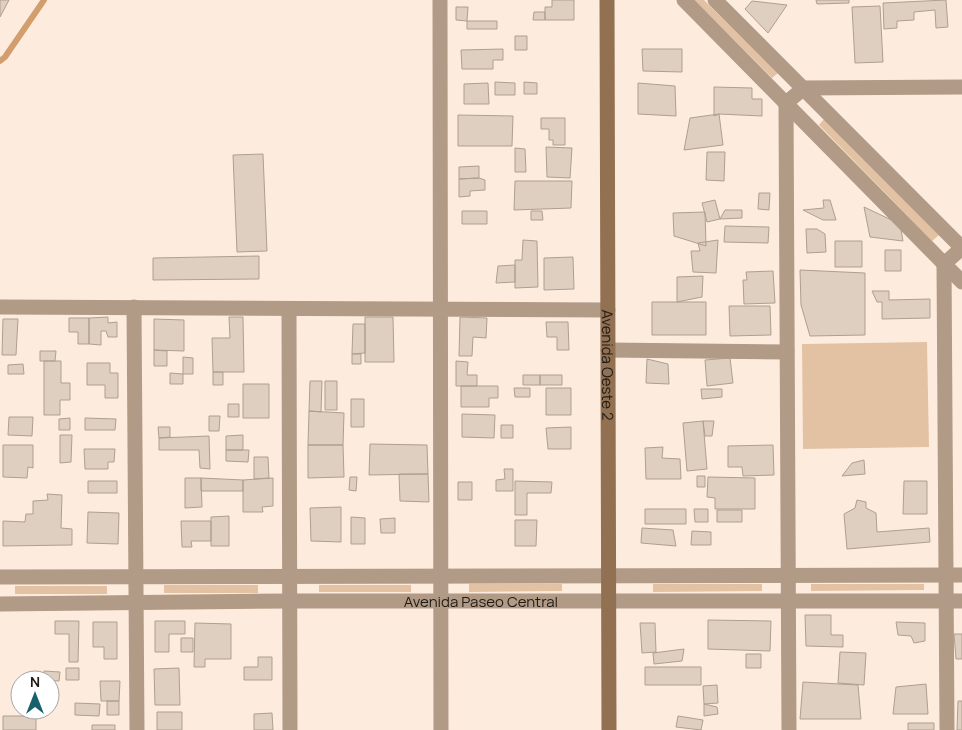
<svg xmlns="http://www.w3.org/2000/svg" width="962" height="730" viewBox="0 0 962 730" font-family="Manrope,sans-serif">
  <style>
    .green { fill: #e3c2a4 }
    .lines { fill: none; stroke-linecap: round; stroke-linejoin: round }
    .stream { stroke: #d29e6e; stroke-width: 6 }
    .building { fill: #dfcfc1; stroke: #ae9f91 }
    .street { stroke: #b19a86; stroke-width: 15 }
    .secondary { stroke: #927153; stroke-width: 15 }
    .labels { text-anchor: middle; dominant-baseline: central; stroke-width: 4.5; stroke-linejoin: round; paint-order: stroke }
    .street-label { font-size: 15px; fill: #211b16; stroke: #fff }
  </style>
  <rect width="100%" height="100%" fill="#fdecde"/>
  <path class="green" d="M694,0H704L778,73L772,78Z
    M824,119L939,235L932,241L819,125Z
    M927,342L929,447L803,449L802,344Z
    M469,584H562V591L469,592Z
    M653,584H762V591L653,592Z
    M811,584H924V590L811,591Z
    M164,585H258V593H164Z
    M319,585H411V592H319Z
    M15,586H107V594H15Z"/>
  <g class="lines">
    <path class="stream" d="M0,61L5,57L44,0"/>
  </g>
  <path class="building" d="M0,0H9L0,17Z
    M552,0H574V20H545V7H552Z
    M816,0H849V3L817,4Z
    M946,0L948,27L936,28L935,10L914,12V20L897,21V28L884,29L883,3Z
    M752,1L787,5L768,33L745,9Z
    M880,6L883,62L855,63L852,7Z
    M456,7H468L467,21L456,20Z
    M534,12H545V20H533Z
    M467,21H497V29H467Z
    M515,36H527V50H515Z
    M503,49V60H493V69H462L461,50Z
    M642,49H682V72L643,71Z
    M495,82L515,83V95H495Z
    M524,82L537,83V94H524Z
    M488,83L489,104H464V84Z
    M638,83L675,86L676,116L638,114Z
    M714,87L752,88V99H762V116L719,114L714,116Z
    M719,114L723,145L684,150L690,118Z
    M458,115L513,116L512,146H458Z
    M541,118H565V145H553V140H549V129H541Z
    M546,147L572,148L570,178L547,177Z
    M515,148L525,149L526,172H515Z
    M707,152H725L724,181L706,180Z
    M263,154L267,251L237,252L233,155Z
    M479,166V178L459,179V167Z
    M479,178L485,180V190L470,191V196L459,197V179Z
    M515,181H572L571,208L514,210Z
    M759,193H770L769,210L758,209Z
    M715,200L720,219L707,222L702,203Z
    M823,200H830L836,220H823L803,210L824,208Z
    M864,207L900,224L903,241L870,237Z
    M725,210H742V218L720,219Z
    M462,211H487V224H462Z
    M531,211H542L543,220H531Z
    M705,212L706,246L674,236L673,213Z
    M725,226L769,227L768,243L724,242Z
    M806,229H817L825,234L826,252L807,253Z
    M523,240L537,241L538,287L515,288V260H522Z
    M718,240L716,273L693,272L691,251H700L698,243Z
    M835,241H862V267H835Z
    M885,250H901V271H885Z
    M259,256V279L153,280V258Z
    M573,257L574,289L544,290V258Z
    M515,265V282L496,283L498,266Z
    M800,270L865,273V335L810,336L801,305Z
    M773,271L775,303L744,304L743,280H747L746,272Z
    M703,276L702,297L677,302V277Z
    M872,291H889V300L930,299V318L882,319V302H877Z
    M652,302H706V335H652Z
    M729,306H770L771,335L730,336Z
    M108,317V323L117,322V337H108L106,331H101V345L89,344V318Z
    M229,317H243L244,372H213L212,338H230Z
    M365,317H393L394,362H365Z
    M460,317L487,318L486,338L473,337L472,356H459Z
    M69,318H89V344H78V332H69Z
    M3,319H18L16,355H2Z
    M154,319L184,320V351L154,350Z
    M546,322H568L569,350H557V337H547Z
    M353,324H365V353L352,354Z
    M154,350L167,351V366H154Z
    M40,351H56L55,361H40Z
    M352,354H361V364H352Z
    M183,357L193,358V374H183Z
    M730,358L733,383L707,386L705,360Z
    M647,359L668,364L669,384L646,383Z
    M44,361H61V383H70V400H60V415H44Z
    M456,361L468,362L467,375H477V386H456Z
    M87,363H110V373H118V398H105V385H87Z
    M23,364L24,374H8V365Z
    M213,372H223V385H213Z
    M170,373L183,374V384H170Z
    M523,375H540V385H523Z
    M540,375H562V385H540Z
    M310,381H322L321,412L309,411Z
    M325,381H337V410H325Z
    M243,384H269V418H243Z
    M461,386H498V398H489V407H461Z
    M514,388H530V397H515Z
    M546,388H571V415H546Z
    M701,389H722V397L702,399Z
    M351,399H364V427H351Z
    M228,404H239V417H228Z
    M309,411L344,413L343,445H308Z
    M462,414L495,415L494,438L462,437Z
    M209,416H220L219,431H209Z
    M9,417H33L32,436L8,435Z
    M70,418V430H59V419Z
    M85,418L116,419L115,430H85Z
    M703,421H714L712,436H705Z
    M703,421L707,469L687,471L683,423Z
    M501,425H513V438H501Z
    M158,427H170V437L159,438Z
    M571,427V449H548L546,428Z
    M60,435H72L71,462L60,463Z
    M243,435V450H226V436Z
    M209,436L210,469L200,468L199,450H159V438Z
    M370,444L427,445L428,474L369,475Z
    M3,445H33V468L28,467L27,478L3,477Z
    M308,445H343L344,477L308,478Z
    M773,445L774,475L743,476L742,467H728V446Z
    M663,447L662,458L680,459L681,479H646L645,448Z
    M84,449H115L114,462H108V469H85Z
    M226,450H249L248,462L226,461Z
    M254,457H268L269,478L254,479Z
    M864,460L865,474L842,476L852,463Z
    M504,469H513V491H496V480L505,479Z
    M399,474H428L429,502L400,501Z
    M697,476H705V487H697Z
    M350,477H357L356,491L349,490Z
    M708,477L755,478V509H715V498L707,497Z
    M185,478H201L202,507L185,508Z
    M201,478L243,480V491H201Z
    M273,478V506L262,507L263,512H243V480Z
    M88,481H117V493H88Z
    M515,481L552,482L551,493H527V515H515Z
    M904,481H927V514H903Z
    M458,482H472V500H458Z
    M47,494L62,495L61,528L72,529V545L3,546V521L25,522L26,514H33V501L48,500Z
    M857,500L866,502V508L876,513L877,532L929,528L930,542L847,549L844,514L855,508Z
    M341,507V542L311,541L310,508Z
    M645,509H686V524H645Z
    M694,509H708V522H695Z
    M717,510H742V522H717Z
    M88,512L119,513L118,544L87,543Z
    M229,516V546H211V517Z
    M351,517L365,518V544H351Z
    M395,518V533H381L380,519Z
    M515,520H537L536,546H515Z
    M181,521H211V541H191L192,547H182Z
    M642,528L673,530L676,546L641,543Z
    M692,531L711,532V545H691Z
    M805,615H831V635H843V647L806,646Z
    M708,620L771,621L770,651L708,649Z
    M55,621H79L78,662H69V634H55Z
    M155,621H185V634H169V652H155Z
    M93,622H117V659H104V647H93Z
    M896,622L925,623V641L914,643L911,636L898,635Z
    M195,623L231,624V659H205V667H194Z
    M640,623H655L656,652L642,653Z
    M954,634H962V659H956Z
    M181,638H193V652H181Z
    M684,649L682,661L654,664L653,653Z
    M840,652L866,653L864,685L838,683Z
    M746,654H761V668H746Z
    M258,657H272V680H244V667H258Z
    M645,667H701V685H645Z
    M66,668H79V680H66Z
    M179,668L180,705H155L154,669Z
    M44,671L60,672L59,681L44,680Z
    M100,681H120L119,701H101Z
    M803,682L858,685L861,719H800Z
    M926,684L928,714H893L896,687Z
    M717,685L718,703L704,704L703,686Z
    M107,701H119V715H107Z
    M958,701H962V730H957Z
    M75,703L100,704L99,716L75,715Z
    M704,704L717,707L718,714L704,716Z
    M157,712H182V730H157Z
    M272,713L273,730H254V714Z
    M3,716H36V730H3Z
    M678,716L703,720L701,730L676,727Z
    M908,723H934V730H908Z
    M92,725H115V730H92Z"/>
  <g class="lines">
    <g class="street">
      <path d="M440,0L441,730"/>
      <path d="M684,0L962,282"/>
      <path d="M715,0L962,248L944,264L947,730"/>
      <path d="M0,307L608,310"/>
      <path d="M134,307L137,730"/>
      <path d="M289,309L290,730"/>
      <path d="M608,350L787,352"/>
      <path d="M0,577L962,575"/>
      <path id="s1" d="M0,604L290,601H962"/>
      <path d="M789,730L786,103L804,88L962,87"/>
    </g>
    <path class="secondary" id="s2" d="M607,0L609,730"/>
  </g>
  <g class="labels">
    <g class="street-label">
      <text stroke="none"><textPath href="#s2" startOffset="365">Avenida Oeste 2</textPath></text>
      <text stroke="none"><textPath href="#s1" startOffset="481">Avenida Paseo Central</textPath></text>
    </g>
  </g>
  <g transform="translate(35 695)"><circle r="24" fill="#ffffff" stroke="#a6a4a2"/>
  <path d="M0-4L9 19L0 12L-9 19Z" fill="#17616f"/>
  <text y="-8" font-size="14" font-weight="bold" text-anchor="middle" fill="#211b16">N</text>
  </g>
</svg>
